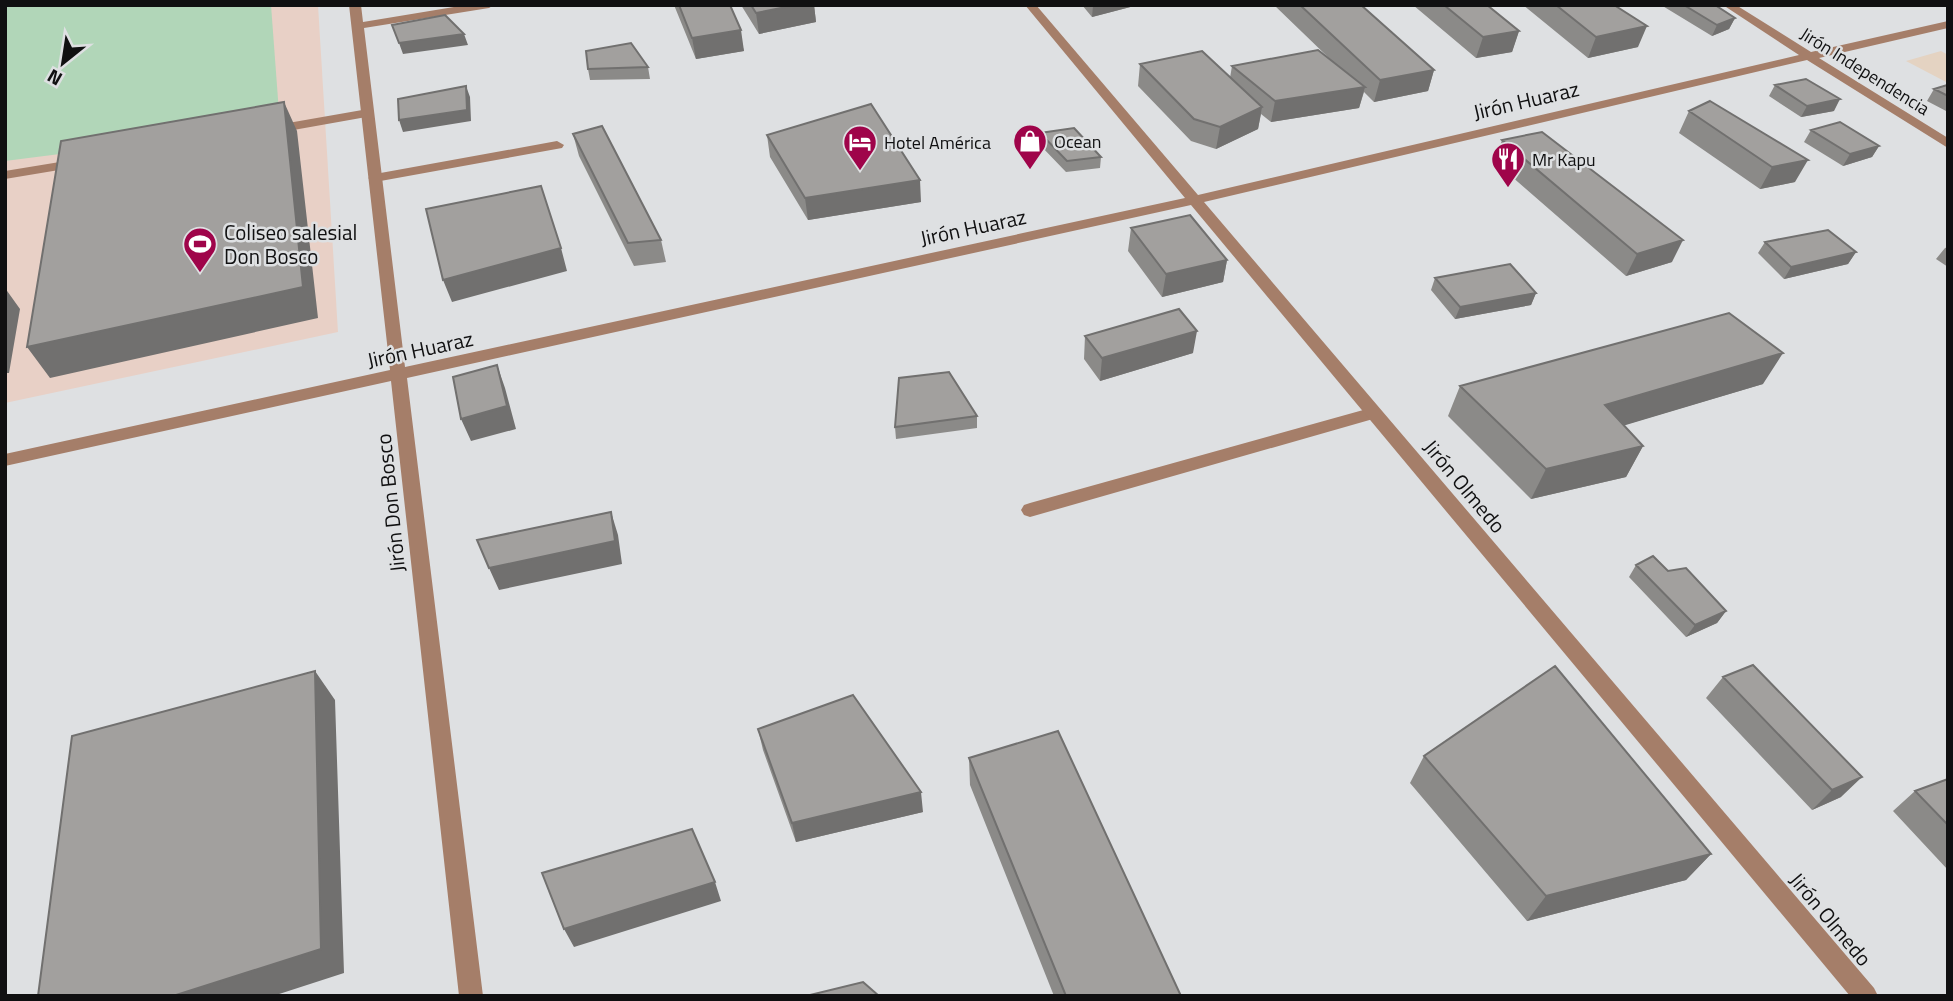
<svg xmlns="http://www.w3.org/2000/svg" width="1953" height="1001" viewBox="0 0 1953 1001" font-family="'Titillium Web',sans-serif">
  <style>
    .industrial { fill: #e4d3c2 }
    .education { fill: #e8d0c6 }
    .green { fill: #b1d6b8 }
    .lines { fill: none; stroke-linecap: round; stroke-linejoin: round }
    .lane { fill: #a57e69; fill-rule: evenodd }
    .street { fill: #a57e69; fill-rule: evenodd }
    .wall { fill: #8b8a88 }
    .shaded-wall { fill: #71706f }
    .building { fill: #a2a09e; stroke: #71706f; stroke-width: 2 }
    .labels { text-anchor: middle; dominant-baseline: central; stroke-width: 5; stroke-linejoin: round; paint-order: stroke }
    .far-street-label { font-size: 18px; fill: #101011; stroke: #dee0e2 }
    .far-poi-label { font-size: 18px; fill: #101011; stroke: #dee0e2; text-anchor: start }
    .street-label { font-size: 21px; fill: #101011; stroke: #dee0e2 }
    .poi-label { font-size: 21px; fill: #101011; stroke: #dee0e2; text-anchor: start }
  </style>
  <rect width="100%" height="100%" fill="#dee0e2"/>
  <path class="industrial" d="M1941,51L1948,55V83L1906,61Z"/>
  <path class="education" d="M5,5H318L338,332L5,403Z"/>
  <path class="green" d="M5,5H271L280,126L5,161Z"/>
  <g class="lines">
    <path class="lane" d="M368,109L374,113L372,116L271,134L265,130L271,126Z
      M557,141L564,145L562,148L375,182L368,178L375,174Z
      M78,159L83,160V166L5,179V171Z
      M1374,407L1382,413L1380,417L1030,517L1024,515L1021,510L1024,505L1030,503Z"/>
    <path class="street" d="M349,5H361L363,22L466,5H494L489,8L364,28L405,367L1185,198L1025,5H1036L1198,195L1799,55L1723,5H1736L1811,52L1948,21V28L1819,58L1948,138V148L1807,60L1204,202L1874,988L1878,996H1850L1191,205L407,378L483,996H459L391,381L5,466V454L390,370Z"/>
  </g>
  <path class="wall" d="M674,5H730L744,51L696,59Z
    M741,5H814L816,22L759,34Z
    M1082,5H1138L1092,17Z
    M1274,5H1361L1434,70L1428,91L1374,102L1364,92L1359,108L1271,122L1261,114L1258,129L1216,149L1191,141L1138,86L1140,64L1230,78L1232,66L1331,60Z
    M1413,5H1487L1519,31L1512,52L1476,58Z
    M1523,5H1614L1638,47L1588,58Z
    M1661,5H1715L1735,18L1729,29L1712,36Z
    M648,67L650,79L590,80L588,69Z
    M1775,85L1834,111L1801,117L1769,96Z
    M1948,85V112L1927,101L1934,89Z
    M1689,111L1795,182L1760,189L1679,133Z
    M1811,130L1879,146L1872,157L1843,166L1804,142Z
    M1040,133L1101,157L1100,168L1066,172L1040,145Z
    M573,134L661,240L666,262L634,266L579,156Z
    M767,135L921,202L808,220L770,157Z
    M1502,140L1672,262L1626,276L1495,162Z
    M1131,228L1227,260L1223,282L1162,297L1128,251Z
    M1765,242L1856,252L1848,264L1784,279L1758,253Z
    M1948,247V267L1936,259L1945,248Z
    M1435,278L1536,293L1531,305L1455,319L1431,290Z
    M1085,336L1193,353L1100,381L1084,359Z
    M1763,384L1624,425L1643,446L1626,477L1531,499L1448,416L1460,386Z
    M977,416V428L896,439L895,427Z
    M1636,565L1668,571L1726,611L1717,623L1686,637L1629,577Z
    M1723,677L1841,797L1812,810L1706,698Z
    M758,729L923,812L796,842L763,750Z
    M1424,756L1711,854L1686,880L1527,921L1410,783Z
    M969,758L1181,996H1054L970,785Z
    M1948,779V870L1893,811L1915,791Z"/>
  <path class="shaded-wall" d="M796,5H814L816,22L759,34L756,13Z
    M1096,5H1138L1092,17L1093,6Z
    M1735,18L1729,29L1712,36L1717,25Z
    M1647,26L1638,47L1588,58L1596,37Z
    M741,30L744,51L696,59L692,38Z
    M1519,31L1512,52L1476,58L1483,37Z
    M464,34L468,45L403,54L399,43Z
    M1434,70L1428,91L1374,102L1380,80Z
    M466,86L470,97L471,121L403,132L399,120Z
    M1365,87L1359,108L1271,122L1275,101Z
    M1840,99L1834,111L1801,117L1807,106Z
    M284,102L297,131L318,318L50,378L27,347Z
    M1262,107L1258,129L1216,149L1220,127Z
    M1879,146L1872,157L1843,166L1850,154Z
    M1808,160L1795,182L1760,189L1772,167Z
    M920,180L921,202L808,220L805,198Z
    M1683,240L1672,262L1626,276L1637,254Z
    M561,248L567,271L452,302L443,280Z
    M1856,252L1848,264L1784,279L1791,267Z
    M1227,260L1223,282L1162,297L1166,274Z
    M5,288L20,309L9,373H5Z
    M1536,293L1531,305L1455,319L1460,307Z
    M1197,331L1193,353L1100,381L1102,358Z
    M1783,353L1763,384L1589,436L1605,405Z
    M497,365L505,388L516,429L471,441L461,419Z
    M1643,446L1626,477L1531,499L1546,469Z
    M611,512L618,535L622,564L499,590L489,568Z
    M1726,611L1717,623L1686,637L1695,625Z
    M315,671L335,700L344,973L273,996H173Z
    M1862,777L1841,797L1812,810L1832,790Z
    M921,792L923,812L796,842L792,823Z
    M1711,854L1686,880L1527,921L1546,896Z
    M715,882L721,901L574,947L564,929Z"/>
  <path class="building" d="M679,5H730L741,30L692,38Z
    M751,5H796L756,13Z
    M1300,5H1361L1434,70L1380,80Z
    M1444,5H1487L1519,31L1483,37Z
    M1556,5H1614L1647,26L1596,37Z
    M1684,5H1715L1735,18L1717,25Z
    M445,15L464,34L399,43L392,25Z
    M631,43L648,67L588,69L586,51Z
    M1318,50L1365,87L1275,101L1232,66Z
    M1202,51L1262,107L1220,127L1194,119L1140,64Z
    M1806,79L1840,99L1807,106L1775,85Z
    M1947,85L1948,96L1934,89Z
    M466,86L467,110L399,120L398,99Z
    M1710,101L1808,160L1772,167L1689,111Z
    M284,102L303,287L27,347L61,141Z
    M871,104L920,180L805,198L767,135Z
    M1840,122L1879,146L1850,154L1811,130Z
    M602,126L661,240L628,243L573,134Z
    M1074,128L1101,157L1067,161L1040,133Z
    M1542,132L1683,240L1637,254L1502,140Z
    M541,186L561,248L443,280L426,209Z
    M1190,215L1227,260L1166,274L1131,228Z
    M1828,230L1856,252L1791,267L1765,242Z
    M1510,264L1536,293L1460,307L1435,278Z
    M1179,309L1197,331L1102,358L1085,336Z
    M1729,313L1783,353L1605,405L1643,446L1546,469L1460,386Z
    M497,365L507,406L461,419L453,377Z
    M949,372L977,416L895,427L899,378Z
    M611,512L615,541L489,568L477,540Z
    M1653,556L1668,571L1686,568L1726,611L1695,625L1636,565Z
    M1753,665L1862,777L1832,790L1723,677Z
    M1555,666L1711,854L1546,896L1424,756Z
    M315,671L321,949L173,996H38L72,736Z
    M853,695L921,792L792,823L758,729Z
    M1058,731L1181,996H1066L969,758Z
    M1948,779V825L1915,791Z
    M692,829L715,882L564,929L542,873Z
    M863,982L879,996H806Z"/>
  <defs>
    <g id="shop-pin" transform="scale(1.75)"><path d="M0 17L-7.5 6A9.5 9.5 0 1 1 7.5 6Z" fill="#9f044a" stroke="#dee0e2"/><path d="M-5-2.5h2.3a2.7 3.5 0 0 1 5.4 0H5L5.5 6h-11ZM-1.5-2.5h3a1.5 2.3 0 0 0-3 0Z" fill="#fff"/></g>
    <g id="hotel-pin" transform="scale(1.75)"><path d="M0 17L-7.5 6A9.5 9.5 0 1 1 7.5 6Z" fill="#9f044a" stroke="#dee0e2"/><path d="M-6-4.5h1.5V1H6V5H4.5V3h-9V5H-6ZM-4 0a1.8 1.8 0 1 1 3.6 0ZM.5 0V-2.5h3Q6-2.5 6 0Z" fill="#fff"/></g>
    <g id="restaurant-pin" transform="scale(1.75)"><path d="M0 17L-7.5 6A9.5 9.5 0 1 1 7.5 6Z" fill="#9f044a" stroke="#dee0e2"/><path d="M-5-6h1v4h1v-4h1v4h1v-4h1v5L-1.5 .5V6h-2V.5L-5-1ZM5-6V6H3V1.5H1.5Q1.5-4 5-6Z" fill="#fff"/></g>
    <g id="stadium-pin" transform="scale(1.75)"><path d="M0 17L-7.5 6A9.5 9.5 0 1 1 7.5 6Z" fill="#9f044a" stroke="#dee0e2"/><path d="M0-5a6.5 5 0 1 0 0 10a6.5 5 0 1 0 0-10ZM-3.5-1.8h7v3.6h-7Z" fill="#fff"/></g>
  </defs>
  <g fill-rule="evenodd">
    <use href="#shop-pin" x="1030" y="141"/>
    <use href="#hotel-pin" x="860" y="142"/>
    <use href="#restaurant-pin" x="1508" y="159"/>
    <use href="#stadium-pin" x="200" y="244"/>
  </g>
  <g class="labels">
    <g class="far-street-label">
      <text transform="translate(1865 71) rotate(32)">Jirón Independencia</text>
    </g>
    <g class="far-poi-label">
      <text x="1054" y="141">Ocean</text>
      <text x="884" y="142">Hotel América</text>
      <text x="1532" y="159">Mr Kapu</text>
    </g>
    <g class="street-label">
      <text transform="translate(1526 100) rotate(-13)">Jirón Huaraz</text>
      <text transform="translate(973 227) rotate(-12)">Jirón Huaraz</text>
      <text transform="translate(420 349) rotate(-12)">Jirón Huaraz</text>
      <text transform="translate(1465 486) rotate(50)">Jirón Olmedo</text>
      <text transform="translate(390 503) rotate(-96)">Jirón Don Bosco</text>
      <text transform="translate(1831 919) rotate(50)">Jirón Olmedo</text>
    </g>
    <g class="poi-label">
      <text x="224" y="232">Coliseo salesial<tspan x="224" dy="24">Don Bosco</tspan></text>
    </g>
  </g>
  <rect width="1953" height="1001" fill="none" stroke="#101011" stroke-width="14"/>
  <g transform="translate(63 63) rotate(210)" stroke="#dee0e2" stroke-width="5" paint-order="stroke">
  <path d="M0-5L12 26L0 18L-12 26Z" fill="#101011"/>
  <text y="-10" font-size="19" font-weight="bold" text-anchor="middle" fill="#101011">N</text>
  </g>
</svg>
